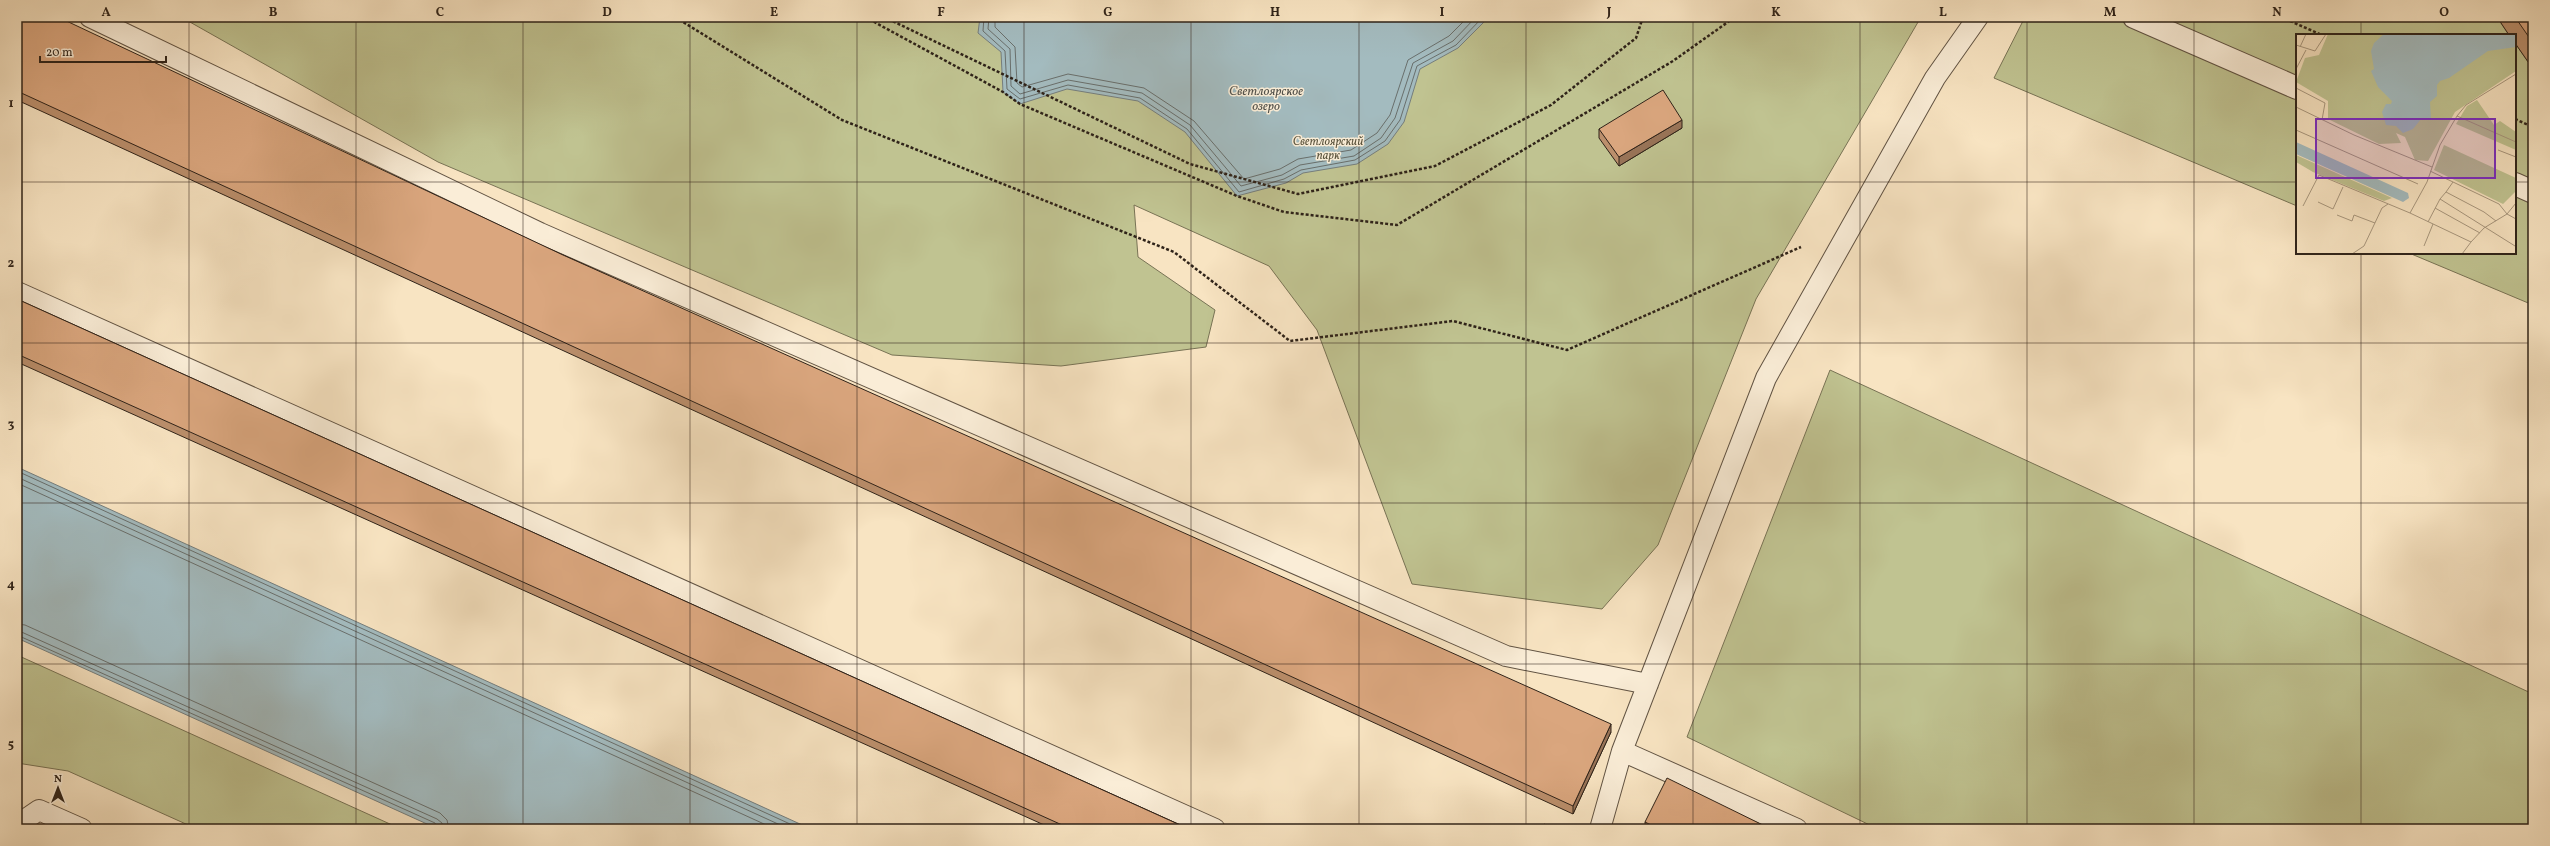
<svg xmlns="http://www.w3.org/2000/svg" width="2550" height="846" viewBox="0 0 2550 846" font-family="Vollkorn,serif">
  <style>
    .green { fill: #c0c391; stroke: #787355 }
    .water { fill: #a3bbbf; stroke: #757e7d }
    .lines { fill: none; stroke-linecap: round; stroke-linejoin: round }
    .shore { stroke: #696f6c; stroke-width: 1 }
    .lane-casing { stroke: #615343; stroke-width: 22 }
    .street-casing { stroke: #615343; stroke-width: 24 }
    .path { stroke: #2f2319; stroke-width: 2.5; stroke-dasharray: 3 2; stroke-linecap: butt }
    .lane { stroke: #faedd7; stroke-width: 20 }
    .street { stroke: #faedd7; stroke-width: 22 }
    .wall { fill: #bb8f6c; stroke: #2f2319 }
    .shaded-wall { fill: #997458; stroke: #2f2319 }
    .building { fill: #daa67e; stroke: #2f2319 }
    .grid { fill: none; stroke: #2f2319; stroke-width: 1; stroke-opacity: 0.55 }
    .labels { text-anchor: middle; dominant-baseline: central; stroke-width: 3; stroke-linejoin: round; paint-order: stroke }
    .park-label { font-size: 12px; font-style: italic; fill: #5a533d; stroke: #faedd7 }
    .water-label { font-size: 13px; font-style: italic; fill: #52514b; stroke: #faedd7 }
    .inset-road { fill: none; stroke: #a8977e; stroke-width: 1 }
    .view { fill: #7b2cbf; fill-opacity: 0.15; stroke: #7b2cbf; stroke-width: 2 }
    .inset-edge { fill: none; stroke: #2f2319; stroke-width: 2 }
    .neatline { fill: none; stroke: #2f2319; stroke-width: 1.5 }
    .grid-label { font-size: 13px; text-anchor: middle; font-weight: bold; fill: #2f2319 }
  </style>
  <rect width="100%" height="100%" fill="#f8e4c2"/>
  <filter id="stains"><feTurbulence type="fractalNoise" baseFrequency=".005" numOctaves="4"/><feColorMatrix values="0 0 0 0 .2 0 0 0 0 .09 0 0 0 0 .02 0 0 0 .5 -.17"/></filter>
  <radialGradient id="worn" r=".72"><stop offset=".6" stop-color="#630" stop-opacity="0"/><stop offset="1" stop-color="#630" stop-opacity=".3"/></radialGradient>
  <path class="green" d="M181,17H1921L1756,299L1658,545L1602,609L1412,584L1317,330L1269,266L1134,205L1138,257L1215,310L1206,347L1061,366L892,355L438,162Z
    M2025,17H2497L2509,35H2297V206L1994,78Z
    M2515,43L2533,69V305L2409,253H2515Z
    M1830,370L2533,694V829H1878L1687,737Z
    M17,655L401,829H197L68,771L17,763Z"/>
  <path class="water" d="M980,17H1489L1458,48L1420,69L1404,122L1388,144L1357,164L1303,173L1286,183L1237,196L1185,132L1138,101L1067,89L1020,104L1003,92L1001,52L978,33Z
    M17,467L811,829H438L17,638Z"/>
  <g class="lines">
    <path class="shore" d="M984,17L983,31L1005,51L1007,89L1020,99L1068,85L1140,98L1187,129L1239,192L1284,179L1301,170L1355,160L1385,141L1400,120L1417,66L1456,45L1483,17
      M989,17L988,29L1010,49L1011,86L1020,94L1068,80L1142,93L1190,125L1241,186L1282,175L1300,165L1354,156L1381,138L1395,118L1413,63L1453,41L1476,17
      M995,17V27L1015,47L1017,83L1022,87L1068,74L1144,88L1194,121L1244,179L1280,169L1298,159L1351,150L1377,133L1390,115L1408,60L1449,36L1468,17
      M17,471L801,829
      M17,477L789,829
      M17,483L775,829
      M17,624L25,625L440,813L447,820L449,829
      M17,630L437,819L442,823L443,829
      M17,635L435,823L438,829"/>
    <g class="lane-casing">
      <path id="lane" d="M90,17L540,233L1506,656L1648,684
        M17,292L1215,829
        M1622,751L1797,829
        M17,825L39,810L82,829
        M1600,829L1622,751L1766,378L1935,78L1978,17"/>
    </g>
    <g class="street-casing">
      <path id="street" d="M2134,17L2297,88
        M2515,184L2533,192"/>
    </g>
    <path class="path" d="M675,17L842,120L1174,252L1290,341L1453,321L1567,350L1801,247
      M865,17L1003,92L1020,104L1237,196L1284,212L1397,225L1673,61L1735,17
      M884,17L1190,164L1298,194L1435,166L1551,105L1636,38L1643,17
      M2281,17L2322,35
      M2515,119L2533,127"/>
    <use href="#lane" class="lane"/>
    <use href="#street" class="street"/>
  </g>
  <path class="wall" d="M17,17L563,255L1611,732L1573,814L17,100Z
    M2497,17H2533V69L2515,43V35H2509Z
    M1682,128L1619,166L1599,138V129Z
    M17,299L1189,829H1053L17,362Z
    M1645,822L1771,829H1645Z"/>
  <path class="shaded-wall" d="M1682,120V128L1619,166V157Z
    M1611,724V732L1573,814V806Z"/>
  <path class="building" d="M17,17H58L563,255L1611,724L1573,806L17,91Z
    M2515,17H2533V43Z
    M1663,90L1682,120L1619,157L1599,129Z
    M17,299L1189,829H1071L17,354Z
    M1667,778L1771,829H1659L1645,822Z
    M1544,824L1555,829H1541Z"/>
  <path class="grid" d="M189,17V829M356,17V829M523,17V829M690,17V829M857,17V829M1024,17V829M1191,17V829M1359,17V829M1526,17V829M1693,17V829M1860,17V829M2027,17V829M2194,17V829M2361,17V35M17,182H2297M2515,182H2533M2361,253V829M17,343H2533M17,503H2533M17,664H2533"/>
  <g class="labels">
    <g class="park-label">
      <text x="1328" y="142">Светлоярский<tspan x="1328" dy="14">парк</tspan></text>
    </g>
    <g class="water-label">
      <text x="1266" y="92">Светлоярское<tspan x="1266" dy="15">озеро</tspan></text>
    </g>
  </g>
  <g transform="translate(2296 34)">
    <rect width="220" height="220" fill="#f8e4c2"/>
    <path d="M32,0H220V37L159,78L132,127L119,126L109,103L100,99L105,109L83,110L32,85V67L0,48L9,24L23,21ZM181,66L198,91L204,87L220,98V116L160,90L171,72ZM148,111L220,144V157L207,170L138,136ZM0,121L96,164L88,167L17,138L0,128Z" fill="#c0c391"/>
    <path d="M88,0H220V13L192,17L153,44L144,47L141,51V62L134,68L135,85H125L117,95L107,99L100,92L90,91L86,78L90,70H95L96,67L82,53L75,37L78,35L75,17L78,9ZM0,108L112,159L113,164L107,168L0,120Z" fill="#a3bbbf"/>
    <path class="inset-road" d="M0,11L19,17L30,0M4,13L10,0M0,35L10,16M0,54L29,69L26,86M0,73L58,101L136,133M161,82L220,108M0,96L122,150M202,116L220,123M134,137L203,170L211,180L220,185M157,148L150,158L188,178L200,187M150,158L144,165L219,212M22,168L37,175L47,153M7,172L23,141L114,179L131,148L144,111L161,82L170,71L220,40M139,174L184,199M114,179L175,208L188,194L211,180L220,169M41,181L56,187L58,181L79,189M132,188L144,165M128,212L137,190M56,220L68,212L86,174L92,170M166,220L175,208"/>
    <path class="view" d="M20,85H199V144H20Z"/>
    <rect width="220" height="220" class="inset-edge"/>
  </g>
  <rect width="2550" height="846" fill="none" stroke="#f8e4c2" stroke-width="44"/>
  <g transform="translate(58 788)" stroke="#faedd7" stroke-width="3" paint-order="stroke">
  <path d="M0-3L7 15L0 10L-7 15Z" fill="#2f2319"/>
  <text y="-6" font-size="11" font-weight="bold" text-anchor="middle" fill="#2f2319">N</text>
  </g>
  <path d="M40 56v6h126v-6" fill="none" stroke="#2f2319" stroke-width="2"/>
  <text x="46" y="56" font-size="12" fill="#2f2319" stroke="#faedd7" stroke-width="3" paint-order="stroke">20 m</text>
  <rect x="22" y="22" width="2506" height="802" class="neatline"/>
  <g class="grid-label">
    <text x="106" y="16">A</text>
    <text x="273" y="16">B</text>
    <text x="440" y="16">C</text>
    <text x="607" y="16">D</text>
    <text x="774" y="16">E</text>
    <text x="941" y="16">F</text>
    <text x="1108" y="16">G</text>
    <text x="1275" y="16">H</text>
    <text x="1442" y="16">I</text>
    <text x="1609" y="16">J</text>
    <text x="1776" y="16">K</text>
    <text x="1943" y="16">L</text>
    <text x="2110" y="16">M</text>
    <text x="2277" y="16">N</text>
    <text x="2444" y="16">O</text>
    <text x="11" y="107">1</text>
    <text x="11" y="267">2</text>
    <text x="11" y="428">3</text>
    <text x="11" y="588">4</text>
    <text x="11" y="748">5</text>
  </g>
  <rect width="100%" height="100%" filter="url(#stains)"/>
  <rect width="100%" height="100%" fill="url(#worn)"/>
</svg>
